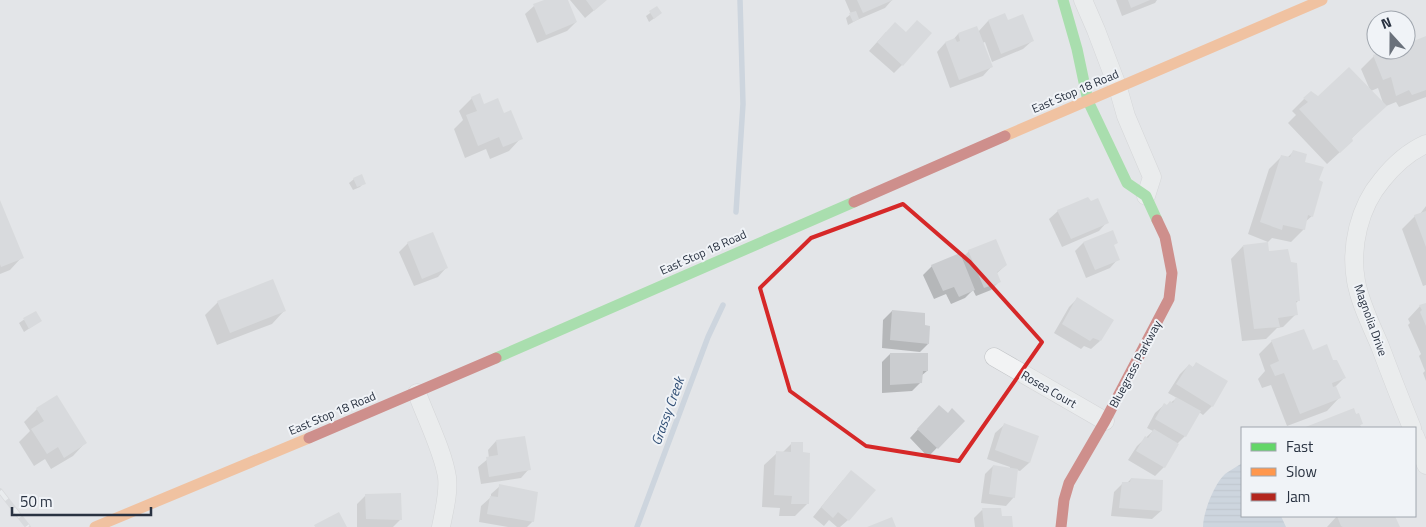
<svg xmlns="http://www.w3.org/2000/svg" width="1426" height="527" viewBox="0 0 1426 527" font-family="'Titillium Web',sans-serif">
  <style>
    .water { fill: url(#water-rules) }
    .shadow { fill: #0003; fill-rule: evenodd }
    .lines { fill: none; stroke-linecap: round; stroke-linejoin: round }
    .stream { stroke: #b1c1d3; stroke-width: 5.5 }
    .building { fill: #cbcdd0 }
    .street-casing { stroke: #c1c3c6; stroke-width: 19 }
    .street { stroke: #f2f3f4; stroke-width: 18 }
    .fast { stroke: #63d668; stroke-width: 11 }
    .slow { stroke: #ff974d; stroke-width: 11 }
    .jam { stroke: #b3261e; stroke-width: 11 }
    .rail-casing { stroke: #cbcdd0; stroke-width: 5.5 }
    .rail { stroke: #f0f3f7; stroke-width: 4; stroke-dasharray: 11; stroke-linecap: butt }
    .marked { fill: none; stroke: #d62828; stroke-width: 4; stroke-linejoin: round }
    .labels { text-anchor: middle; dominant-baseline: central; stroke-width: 4; stroke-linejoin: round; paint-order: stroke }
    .street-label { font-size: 12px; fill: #293241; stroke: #f0f3f7 }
    .water-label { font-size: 14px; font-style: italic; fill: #325076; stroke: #f0f3f7 }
  </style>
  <defs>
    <pattern id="water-rules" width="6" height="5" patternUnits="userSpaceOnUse" patternTransform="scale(1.25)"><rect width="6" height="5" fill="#b1c1d3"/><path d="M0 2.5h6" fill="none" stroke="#98a6b6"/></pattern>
  </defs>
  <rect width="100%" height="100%" fill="#e3e5e8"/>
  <path class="water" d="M1242,463V516H1281L1286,527H1203C1203,513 1214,484 1225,474C1230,470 1237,467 1242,463Z"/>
  <path class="shadow" d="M547,0H567L576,22L567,31L537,43L525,14L534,6Z
    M570,0H606L585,18Z
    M845,0H892L885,8L857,20L848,25L846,18L851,14Z
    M1116,0H1157L1155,3L1122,16Z
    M657,8L656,17L649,22L646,16Z
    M1005,15L1008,22L1032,41L1023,49L992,62L985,42L982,43L991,67L983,76L950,88L937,52L945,43L952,41L958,34L978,32L988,21Z
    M886,32L905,33L902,65L894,73L869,51Z
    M1426,38V97L1399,107L1396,102L1384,107L1351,139L1352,141L1327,164L1288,123L1296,115L1292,111L1304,99L1370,90L1361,69L1374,56L1392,50H1406V45ZM1378,88L1383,103L1371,91Z
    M472,98L483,106L503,114L521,138L509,151L490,159L486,149L465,158L454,129L463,120L459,111Z
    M1293,152L1317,181L1312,216L1305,222L1304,229L1291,242L1272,238L1268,242L1248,234L1269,169L1282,156L1287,158Z
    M354,179L364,183L360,187L353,190L349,183Z
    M0,203L22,257L10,270L0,274Z
    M1426,206V285L1423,286L1402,229L1415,216L1420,214Z
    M1058,211L1107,222L1099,231L1062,247L1049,219Z
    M1112,232L1113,246L1118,259L1110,268L1086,278L1075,251L1083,243Z
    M408,243L446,268L438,277L414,286L399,252Z
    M1243,246L1299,300L1295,304L1296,314L1283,327L1277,328L1266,339L1242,341L1231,259Z
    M969,251L1006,265L996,274L999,282L991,290L976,296L973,290L965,298L951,304L946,294L934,299L923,275L932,266L961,259Z
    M1077,299L1100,341L1091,349L1084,346L1081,349L1054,333L1069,307Z
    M218,302L284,311L272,324L217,345L205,315Z
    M1426,304V381L1423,373L1425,371L1419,356L1421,354L1408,325L1410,323L1408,319L1420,306Z
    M892,311L928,344L920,352L882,348L883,320Z
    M35,312L40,321L24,332L19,323Z
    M1303,330L1312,351L1333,362L1344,378L1335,387L1339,398L1327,411L1287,426L1271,385L1262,388L1258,379L1265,371L1259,354L1272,341Z
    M890,354L927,371L921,376V382L912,391L882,393V362Z
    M1196,364L1226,382L1212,406L1203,415L1199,412L1185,436L1177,444L1164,467L1155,476L1128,460L1137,446L1153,431L1147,428L1155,413L1164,405L1166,406L1177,398L1168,393L1180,374L1189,365L1192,368Z
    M57,397L85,443L73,456L51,469L45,459L34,466L19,442L30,431L24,422L37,409Z
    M1353,410L1362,423L1359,426L1360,428H1306Z
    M931,415L963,421L928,457L910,438Z
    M1004,425L1038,437L1029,463L1020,471L1017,470L1014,497L1006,506L981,503L985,474L993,466L1010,469V467L987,459L995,433Z
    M496,441L529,469L521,478L481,484L478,467L489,458L488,450Z
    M792,443L808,503L795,516H779L780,508L762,507L764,465L777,453H782Z
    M1131,479L1161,511L1152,519L1111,516L1114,492L1123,483H1127Z
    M843,480L848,520L840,527H837L829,520L824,526L813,517Z
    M500,486L533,521L527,527H508L479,522L481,506L491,497V494Z
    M366,495L401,519L393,527H357V504Z
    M982,510L1001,518L1012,527H975L974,518Z
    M1337,516H1394L1398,527H1327Z"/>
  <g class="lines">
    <path class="stream" d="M736,212L743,104L740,0
      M637,527L708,337L723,305"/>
  </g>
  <path class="building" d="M544,0H568L577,22L546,35L533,4Z
    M586,0H607L594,11Z
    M857,0H893L863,13Z
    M1128,0H1150L1131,8Z
    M657,6L662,13L654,19L649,11Z
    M856,11L859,19L853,22L849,13Z
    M1005,13L1008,20L1023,14L1034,41L1001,54L988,20Z
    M917,20L932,33L903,66L877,42L895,22L906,32Z
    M977,26L993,67L959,80L945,42L955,38L957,42L960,41L958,33Z
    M1426,36V90L1412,95L1409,90L1396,96L1391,77L1383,80L1373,55L1388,50H1406V44Z
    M1349,67L1387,106L1352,138L1353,141L1340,153L1299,109L1308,102L1303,98L1311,91L1318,96Z
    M480,93L484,104L498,98L504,113L511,110L523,139L503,147L499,137L478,146L466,115L477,111L471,97Z
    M1293,150L1307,154L1305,162L1324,167L1319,180L1323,182L1313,217L1308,215L1305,230L1283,225L1282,230L1260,222L1281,155L1290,157Z
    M362,174L366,184L357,187L353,178Z
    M1088,197L1091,201L1098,198L1109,223L1071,239L1057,210Z
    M0,200L24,258L1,267L0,264Z
    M1426,211V247L1414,215Z
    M1113,230L1118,243L1114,245L1120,260L1095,270L1083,242Z
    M433,232L448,268L422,279L407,242Z
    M996,239L1007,265L997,272L1001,282L984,288L968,250Z
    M1268,242L1269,251L1288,249L1291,262L1297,263L1300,301H1296L1298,315L1278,318L1280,327L1254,329L1243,245Z
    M960,253L975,290L959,297L954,287L943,291L931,265Z
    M273,279L286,311L230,333L217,301Z
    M1077,297L1114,320L1101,341L1093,338L1090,341L1062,324Z
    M1426,303V326L1420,312L1422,310L1419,305Z
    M892,310L925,313V325L930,326L929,344L890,340Z
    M36,311L42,321L29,329L23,318Z
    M1304,329L1313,350L1327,344L1333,360H1337L1346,378L1332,383L1333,387L1336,386L1341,398L1300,414L1284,373L1275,376L1270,365L1279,361L1271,340Z
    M890,353H928V371H923L922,383L890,385Z
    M1196,362L1228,381L1213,407L1176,384L1189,364L1193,367Z
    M57,395L87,443L64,458L58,447L47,454L31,429L44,421L36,408Z
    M1176,397L1201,411L1186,437L1155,419L1164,403L1167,405L1170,401L1173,403Z
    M939,405L948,413L952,408L965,421L938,449L917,429Z
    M1354,408L1356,414L1359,413L1363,424L1360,425L1362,428H1303Z
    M1004,423L1039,436L1030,463L995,450Z
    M1154,429L1179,444L1165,468L1136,451L1145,436L1148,438Z
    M525,436L531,470L489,477L486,457L498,455L496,440Z
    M791,442H803V452L810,453L809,504H791L792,496L774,495L776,451L791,452Z
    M993,465L1018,469L1015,498L989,494Z
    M851,470L876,490L849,521L838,512L833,518L821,507Z
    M1131,478L1163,480L1162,511L1119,508L1122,482H1130Z
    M499,484L538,492L534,522L487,514L490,496L498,497Z
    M401,493L402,520L366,519L365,494Z
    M982,508H1001L1002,516H1012L1013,527H984Z
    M339,512L347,527H315L314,525Z
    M1337,516H1395L1400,527H1343L1341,526Z
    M892,517L896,527H867Z"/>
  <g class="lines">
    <g class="street-casing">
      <path id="street" d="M1083,0L1096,30L1118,88L1126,116L1152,177L1146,196
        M994,357L1105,421
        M417,393C426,418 443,451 447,477C449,493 444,511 441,527
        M1412,428C1401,401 1390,373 1380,346C1371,325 1360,303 1356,281C1350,247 1359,207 1382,180C1394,165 1408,152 1426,144
        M1415,436L1426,465"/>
    </g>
    <use href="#street" class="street"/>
    <path class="fast" d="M1063,0L1077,49L1088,101L1127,183L1146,196L1157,220
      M496,358L854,202"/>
    <path class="slow" d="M1005,136L1322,0
      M95,527L309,438"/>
    <path class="jam" d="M854,202L1005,136
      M309,438L496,358
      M1061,527L1064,500L1069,483L1105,421L1169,299L1172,273L1165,237L1157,220"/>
    <g class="rail-casing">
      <path id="rail" d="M0,491L28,527"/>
    </g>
    <use href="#rail" class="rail"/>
  </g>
  <path d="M0 0H1426V527H0ZM903,204L970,262L1042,342L959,461L866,446L790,391L760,288L811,238Z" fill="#e3e5e8" fill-opacity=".55" fill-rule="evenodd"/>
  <path class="marked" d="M903,204L970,262L1042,342L959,461L866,446L790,391L760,288L811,238Z"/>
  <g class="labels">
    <g class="street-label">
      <text transform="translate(1075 91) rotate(-23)">East Stop 18 Road</text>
      <text transform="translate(703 252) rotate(-24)">East Stop 18 Road</text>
      <text transform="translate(1371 320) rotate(70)">Magnolia Drive</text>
      <text transform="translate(1135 364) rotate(-62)">Bluegrass Parkway</text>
      <text transform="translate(1049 389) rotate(30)">Rosea Court</text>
      <text transform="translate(332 413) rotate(-23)">East Stop 18 Road</text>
    </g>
    <g class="water-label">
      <text transform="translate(667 411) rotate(-70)">Grassy Creek</text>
    </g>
  </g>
  <rect x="1241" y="427" width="175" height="90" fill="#f0f3f7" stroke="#a0a6ae"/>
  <rect x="1251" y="443" width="25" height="8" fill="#63d668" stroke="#a0a6ae"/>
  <text x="1286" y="452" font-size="15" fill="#293241">Fast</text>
  <rect x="1251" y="468" width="25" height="8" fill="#ff974d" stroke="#a0a6ae"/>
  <text x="1286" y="477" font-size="15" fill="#293241">Slow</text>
  <rect x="1251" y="493" width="25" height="8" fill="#b3261e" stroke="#a0a6ae"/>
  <text x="1286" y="502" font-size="15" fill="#293241">Jam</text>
  <g transform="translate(1391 35) rotate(339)"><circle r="24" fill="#f0f3f7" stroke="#a0a6ae"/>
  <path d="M0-4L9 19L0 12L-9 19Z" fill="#6a717b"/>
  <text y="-8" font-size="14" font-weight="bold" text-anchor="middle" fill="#293241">N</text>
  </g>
  <path d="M12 507v8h139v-8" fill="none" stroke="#293241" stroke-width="2.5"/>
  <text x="20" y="507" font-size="15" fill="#293241" stroke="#f0f3f7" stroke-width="4" paint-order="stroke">50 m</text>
</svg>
